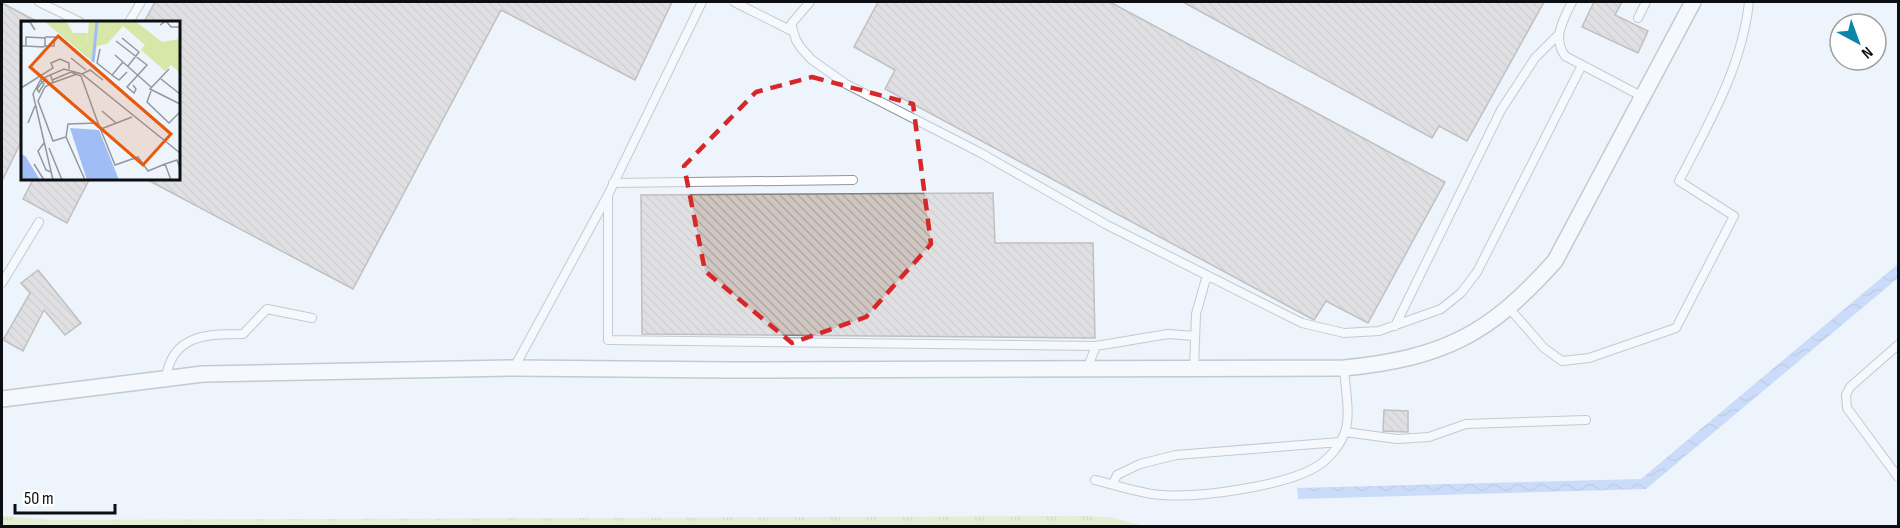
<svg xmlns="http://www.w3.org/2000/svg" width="1900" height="528" viewBox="0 0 1900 528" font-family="'Sofia Sans Condensed',sans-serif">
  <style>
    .grass { fill: url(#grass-tufts) }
    .water { fill: url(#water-waves) }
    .building { fill: url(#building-back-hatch); stroke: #89807b; stroke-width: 1.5 }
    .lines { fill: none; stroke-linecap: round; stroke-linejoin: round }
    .service-casing { stroke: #90979e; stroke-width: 10 }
    .minor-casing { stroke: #90979e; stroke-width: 18 }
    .service { stroke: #fff; stroke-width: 8 }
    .minor { stroke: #fff; stroke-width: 15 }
    .marked { fill: none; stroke: #d62828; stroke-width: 4.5; stroke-dasharray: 12 8; stroke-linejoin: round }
    .inset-river { fill: none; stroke: #a0bef5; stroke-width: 3 }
    .inset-road { fill: none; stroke: #93989e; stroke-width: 1.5 }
    .view { fill: #e8590c; fill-opacity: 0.15; stroke: #e8590c; stroke-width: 3 }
    .inset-edge { fill: none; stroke: #0c0e11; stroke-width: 3 }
  </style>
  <defs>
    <pattern id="grass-tufts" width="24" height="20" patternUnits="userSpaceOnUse" patternTransform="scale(1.5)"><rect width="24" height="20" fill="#d7e7a7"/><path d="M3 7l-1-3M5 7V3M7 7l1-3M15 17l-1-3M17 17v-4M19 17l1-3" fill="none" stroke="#b7c58f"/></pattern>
    <pattern id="water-waves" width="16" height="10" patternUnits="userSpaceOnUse" patternTransform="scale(1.5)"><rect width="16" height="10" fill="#a0bef5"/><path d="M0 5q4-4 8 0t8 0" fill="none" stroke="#89a2d1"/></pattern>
    <pattern id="building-back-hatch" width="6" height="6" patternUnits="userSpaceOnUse" patternTransform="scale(1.5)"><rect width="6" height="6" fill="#d0c6c1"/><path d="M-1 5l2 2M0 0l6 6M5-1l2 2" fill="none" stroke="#b1a9a5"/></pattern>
  </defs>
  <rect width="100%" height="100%" fill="#edf4fc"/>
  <path class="grass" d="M2,516L49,520L1083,516L1109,517L1145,526H2Z"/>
  <path class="water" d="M1898,264V278L1646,489L1298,499L1297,488L1641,479Z"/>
  <path class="building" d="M155,2H672L635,80L501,10L353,289L144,178H178V22H144Z
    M878,2H1110L1445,182L1368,323L1326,301L1314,320L885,89L895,70L854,47Z
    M1183,2H1544L1467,141L1439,126L1432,138Z
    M1594,2H1622L1615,15L1648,31L1638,53L1582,27Z
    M2,3L38,22H22V140L2,181Z
    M34,178H90L67,223L23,199Z
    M993,193L995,243H1093L1095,338L642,334L641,195Z
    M38,270L81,323L65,335L44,310L23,351L3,340L30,293L21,283Z
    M1384,410L1408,411V432L1383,431Z"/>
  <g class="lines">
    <g class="service-casing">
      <path id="service" d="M39,2L80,22
        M734,2L792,31
        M810,2L791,24L796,40L801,48L812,60L846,84L979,152L1107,225L1302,323L1344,333L1379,331L1441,309L1461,293L1477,272L1582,65
        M1572,2C1563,21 1552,37 1565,56L1643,97
        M1638,18L1646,2
        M129,22L141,2
        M613,183L853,180
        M608,195V340L1096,346L1168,334L1195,336
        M2,283L39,222
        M1509,308L1544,348L1562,361L1589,358L1676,328L1734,216L1679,181C1709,123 1742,67 1749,2
        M1395,326L1501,110L1535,58L1557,36
        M1898,345L1850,387L1846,395L1847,408L1898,477
        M514,368L608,195L702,2
        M1087,369L1096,346
        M1194,369L1196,314L1207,275
        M166,378C172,335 206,334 243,334L267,309L312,318
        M1345,432L1397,439L1429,437L1466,424L1586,420
        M1095,480C1117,485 1140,494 1163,495C1200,498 1284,486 1316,467C1328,460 1340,446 1345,432C1351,414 1345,387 1344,368
        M1113,484L1117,475L1140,464L1176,455L1340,442"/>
    </g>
    <g class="minor-casing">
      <path id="minor" d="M2,399L203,374L514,368L729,370L1344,368C1443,358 1489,335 1555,261L1693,2"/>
    </g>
    <use href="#service" class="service"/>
    <use href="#minor" class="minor"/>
  </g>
  <path d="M0 0H1900V528H0ZM812,77L913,104L931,244L866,317L792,343L705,271L684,166L756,92Z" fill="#edf4fc" fill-opacity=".55" fill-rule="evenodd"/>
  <path class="marked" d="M812,77L913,104L931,244L866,317L792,343L705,271L684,166L756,92Z"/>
  <g transform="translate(21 21)">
    <rect width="159" height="159" fill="#edf4fc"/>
    <path d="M68,0H114L141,21L159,18V52L150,44L144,50L120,29L124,24L102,5L86,23L76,25L73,42L53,25L66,24Z" fill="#d7e7a7"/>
    <path d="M23,0H45L52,12H67L66,24L53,25Z" fill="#d7e7a7"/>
    <path d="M49,107L78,109L98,159H66ZM0,132L5,136L19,159H0Z" fill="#a0bef5"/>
    <path class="inset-river" d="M72,41L76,0"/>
    <path class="inset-road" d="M0,1H9L14,9M139,4L145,0L150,6H159M24,16H34L33,25H24M101,17L118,31L107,45M95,20L126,44L106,66L113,72L115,68L112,64M0,25H5L22,26L24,25V17L5,16V25M79,28L76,42L91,54M94,34L130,66M50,37L65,49M102,41L91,54L98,59L106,51M148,48L129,68L159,83M29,53L32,61L24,66L17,80L32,120L45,116L47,103L77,102L60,55L50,51L31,59M61,53L69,49L82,59M19,58L21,61L23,63L18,71L16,68L21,61L26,58M140,58L159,73M31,62L56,53M0,67L32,47L30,42L39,38L48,42V48M130,70L126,81L148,102L159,91M81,90L95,102M7,102L14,85M77,102L94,144L117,136L127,150L144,143M80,108L111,96M45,116L64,159M23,122L17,130L25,149L30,151M28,127L41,159M13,143L23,159M32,159L12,73L20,58L43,48L61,53L159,132M150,159L144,143L156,139L159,147"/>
    <path class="view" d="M37,15L150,113L122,144L9,46Z"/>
    <rect width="159" height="159" class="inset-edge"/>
  </g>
  <rect width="1900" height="528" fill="none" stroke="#0c0e11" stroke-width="6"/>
  <g transform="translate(1858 42) rotate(139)"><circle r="28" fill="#ffffff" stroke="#9e9fa0" stroke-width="1.5"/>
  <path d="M0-4.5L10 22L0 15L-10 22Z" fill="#0d84a9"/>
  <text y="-9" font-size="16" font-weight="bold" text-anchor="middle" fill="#0c0e11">N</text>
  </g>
  <path d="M15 504v9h100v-9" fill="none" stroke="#0c0e11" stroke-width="3"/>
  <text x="24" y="504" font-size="18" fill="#0c0e11" stroke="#ffffff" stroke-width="4.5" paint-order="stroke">50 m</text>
</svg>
